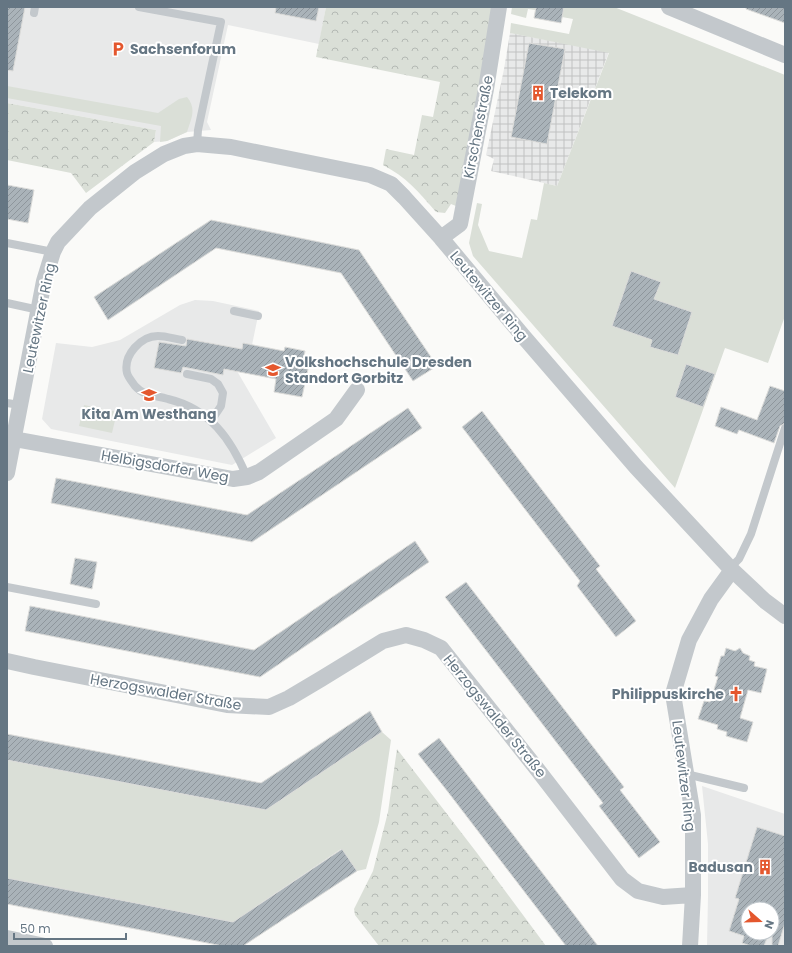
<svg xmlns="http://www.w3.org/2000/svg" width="792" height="953" viewBox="0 0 792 953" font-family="Poppins,sans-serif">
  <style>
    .built { fill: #e8e9e9; fill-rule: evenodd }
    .industrial { fill: url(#industrial-grid) }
    .grass { fill: #dadfd7 }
    .park { fill: url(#park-crowns) }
    .building { fill: url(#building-hatch); stroke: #dcdcda }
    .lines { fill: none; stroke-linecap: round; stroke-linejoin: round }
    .lane { stroke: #c3c8cc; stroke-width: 8 }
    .street { stroke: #c3c8cc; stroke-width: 16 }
    .labels { text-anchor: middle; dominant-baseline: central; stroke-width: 4; stroke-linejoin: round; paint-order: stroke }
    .poi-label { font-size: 14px; font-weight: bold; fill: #657683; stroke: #fff; text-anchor: start }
    .street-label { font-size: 14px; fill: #657683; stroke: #fff }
  </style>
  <defs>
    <pattern id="industrial-grid" width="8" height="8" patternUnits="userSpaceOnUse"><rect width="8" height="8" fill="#e8e9e9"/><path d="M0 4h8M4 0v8" fill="none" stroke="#c0c1c2"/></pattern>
    <pattern id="park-crowns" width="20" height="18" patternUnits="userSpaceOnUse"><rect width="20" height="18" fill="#dadfd7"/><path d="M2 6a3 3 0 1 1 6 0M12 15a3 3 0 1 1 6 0" fill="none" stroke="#b4b9b4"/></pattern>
    <pattern id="building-hatch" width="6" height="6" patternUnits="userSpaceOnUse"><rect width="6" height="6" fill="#aab3b9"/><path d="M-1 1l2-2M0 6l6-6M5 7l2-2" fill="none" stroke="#8e969c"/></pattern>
  </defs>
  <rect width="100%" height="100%" fill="#fafaf8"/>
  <path class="built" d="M7,7H326L319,44L228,25L207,122L211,130L187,132L167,141L154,142L156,130L7,103Z
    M195,300L213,301L259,311L252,345L243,344L237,371L276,438L232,465L51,429L42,419L56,343L92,347L120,340L180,305Z
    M702,786L785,814V946H707L708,896V844ZM748,909H772V933H748Z"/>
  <path class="industrial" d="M510,33L609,52L557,186L491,171L494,159L486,155L504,69Z"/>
  <path class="grass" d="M512,7H536L535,10L528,9L526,18L511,14Z
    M564,7H614L785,75V316L768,363L725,348L675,488L473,256L469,243L477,203L482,204L478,225L489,251L522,258L531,219L537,220L544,183L557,186L609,53L510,33L511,23L569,34L573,19L562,17Z
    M7,86L158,113L179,99L187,97C197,109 191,119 187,132L167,141L160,142L161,126L7,98Z
    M84,405L117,412L112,433L79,426Z
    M382,732L391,740L379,822L366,869L357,871L341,849L233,922L7,878V760L266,810Z"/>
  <path class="park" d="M326,7H492L490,33L456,206L451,204L445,213L436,212C419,192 406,177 383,165L386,149L414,155L422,115L433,117L440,82L316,57Z
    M7,103L156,130L154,142L86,193L71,173L7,160Z
    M397,749L477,853L546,946H379L355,915L354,909L373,871L388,812Z"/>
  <path class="building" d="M7,7H25L13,71L7,70Z
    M276,7H319L316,21L275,13Z
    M536,7H564L561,23L534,18Z
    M746,7H785V23L746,9Z
    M529,43L565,49L547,144L511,137Z
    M7,185L34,190L28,223L7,219Z
    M211,220L359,250L437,366L413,381L341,273L216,248L108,320L94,297Z
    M631,271L661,282L654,299L692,312L678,355L650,347L652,340L612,326Z
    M187,339L242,349L243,343L284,351L285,347L305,351L302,368L308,369L302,397L274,392L276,379L224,369L223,375L183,367L181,373L154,368L159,342L186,346Z
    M686,364L715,374L703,407L675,397Z
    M770,386L785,391V423L780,426L774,443L739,430L737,434L715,426L721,407L757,420Z
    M408,408L422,428L252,542L51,503L56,478L247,515Z
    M482,411L600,566L596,569L636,621L616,637L577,586L580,581L462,427Z
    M415,541L429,562L260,677L25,631L30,606L254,650Z
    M75,558L97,562L92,589L70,584Z
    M466,582L624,787L620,790L660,842L639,858L599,806L603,803L445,597Z
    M726,648L735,651L740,648L743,653L750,656L749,660L755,662L754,666L767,669L761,693L748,690L740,718L753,722L747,742L726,736L727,732L717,729L718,725L698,719L704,701L710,702L718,677L715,676L721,656H724Z
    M370,711L382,732L266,810L7,760V734L261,783Z
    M439,738L547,879L598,946H566L448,792L418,754Z
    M757,827L785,836V923L778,946H772V909H748V933H769L764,946H751L742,943L744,936L729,931L739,899L735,898Z
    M342,849L357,871L243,946H223L7,904V878L233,922Z"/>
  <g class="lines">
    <path class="lane" d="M139,7L221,22L198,130L197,144
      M34,13L35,7
      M7,243L53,252
      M7,303L39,310
      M234,311L258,316
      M182,340C175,339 166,336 158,336C141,336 123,355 127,373C128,377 133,383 135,386C145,397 155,395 168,399C210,409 231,439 247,477
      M187,374L211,379L218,384L223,393L221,406L211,421
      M7,403L20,405
      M730,568L739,559L751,534L785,428
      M7,587L96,604
      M686,774L744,788"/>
    <path class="street" d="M669,7L785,55
      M441,238L460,224L486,89L499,7
      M14,439L233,479L247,477L259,472L336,419L357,390
      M7,473L44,281L53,252L58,242L90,208L135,172L164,154L184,146L197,144L231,147L370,175L391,184L404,197L441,238L523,336L636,467L730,568L765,601L785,616
      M7,661L34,667L227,705L269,707L289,698L321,679L383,641L406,635L424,640L441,648L537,769L622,879L638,891L663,897L693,895
      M7,938L45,946
      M690,946L693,895V815L673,694L689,640L711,599L732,570"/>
  </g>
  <defs>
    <g id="parking-bare" transform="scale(1.2)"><path d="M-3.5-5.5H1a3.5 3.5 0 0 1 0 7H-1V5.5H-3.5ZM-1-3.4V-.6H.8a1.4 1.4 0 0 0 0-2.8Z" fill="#e4572e" stroke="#fff" stroke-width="2.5" paint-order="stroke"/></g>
    <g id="building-bare" transform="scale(1.2)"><path d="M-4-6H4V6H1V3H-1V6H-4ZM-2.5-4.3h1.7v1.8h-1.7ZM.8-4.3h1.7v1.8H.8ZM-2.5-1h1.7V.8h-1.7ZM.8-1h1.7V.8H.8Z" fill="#e4572e" stroke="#fff" stroke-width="2.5" paint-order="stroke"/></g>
    <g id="university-bare" transform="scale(1.2)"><path d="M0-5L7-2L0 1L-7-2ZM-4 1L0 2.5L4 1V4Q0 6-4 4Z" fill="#e4572e" stroke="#fff" stroke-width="2.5" paint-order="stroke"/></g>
    <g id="school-bare" transform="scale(1.2)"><path d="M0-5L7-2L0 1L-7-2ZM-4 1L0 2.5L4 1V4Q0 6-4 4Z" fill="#e4572e" stroke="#fff" stroke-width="2.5" paint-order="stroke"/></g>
    <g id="church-bare" transform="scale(1.2)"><path d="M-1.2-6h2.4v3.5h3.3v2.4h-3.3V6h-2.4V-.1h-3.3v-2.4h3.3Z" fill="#e4572e" stroke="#fff" stroke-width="2.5" paint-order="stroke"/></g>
  </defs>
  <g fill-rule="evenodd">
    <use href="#parking-bare" x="118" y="49"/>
    <use href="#building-bare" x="538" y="93"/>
    <use href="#university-bare" x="273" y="370"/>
    <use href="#school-bare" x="149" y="395"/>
    <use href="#church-bare" x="736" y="694"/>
    <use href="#building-bare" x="765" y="867"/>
  </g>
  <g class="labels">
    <g class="poi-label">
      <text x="130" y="49">Sachsenforum</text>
      <text x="550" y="93">Telekom</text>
      <text x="285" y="362">Volkshochschule Dresden<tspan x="285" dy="16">Standort Gorbitz</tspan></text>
      <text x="149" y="414" text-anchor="middle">Kita Am Westhang</text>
      <text x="724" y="694" text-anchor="end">Philippuskirche</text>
      <text x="753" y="867" text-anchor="end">Badusan</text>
    </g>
    <g class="street-label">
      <text transform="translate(478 127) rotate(-79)">Kirschenstraße</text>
      <text transform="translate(489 296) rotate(50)">Leutewitzer Ring</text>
      <text transform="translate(39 318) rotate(-78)">Leutewitzer Ring</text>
      <text transform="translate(165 466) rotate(10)">Helbigsdorfer Weg</text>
      <text transform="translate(166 692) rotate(10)">Herzogswalder Straße</text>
      <text transform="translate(495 716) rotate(51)">Herzogswalder Straße</text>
      <text transform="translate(684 776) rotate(83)">Leutewitzer Ring</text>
    </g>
  </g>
  <rect width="792" height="953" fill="none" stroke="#657683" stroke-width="16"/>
  <g transform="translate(760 921) rotate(110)"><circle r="19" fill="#ffffff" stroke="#c1c8cd"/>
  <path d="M0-3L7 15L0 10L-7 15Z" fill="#e4572e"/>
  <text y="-6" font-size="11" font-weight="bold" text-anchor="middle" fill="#657683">N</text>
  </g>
  <path d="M14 933v6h112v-6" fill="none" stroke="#657683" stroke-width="2"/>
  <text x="20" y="933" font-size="12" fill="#657683" stroke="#ffffff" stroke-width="3" paint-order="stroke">50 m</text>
</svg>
